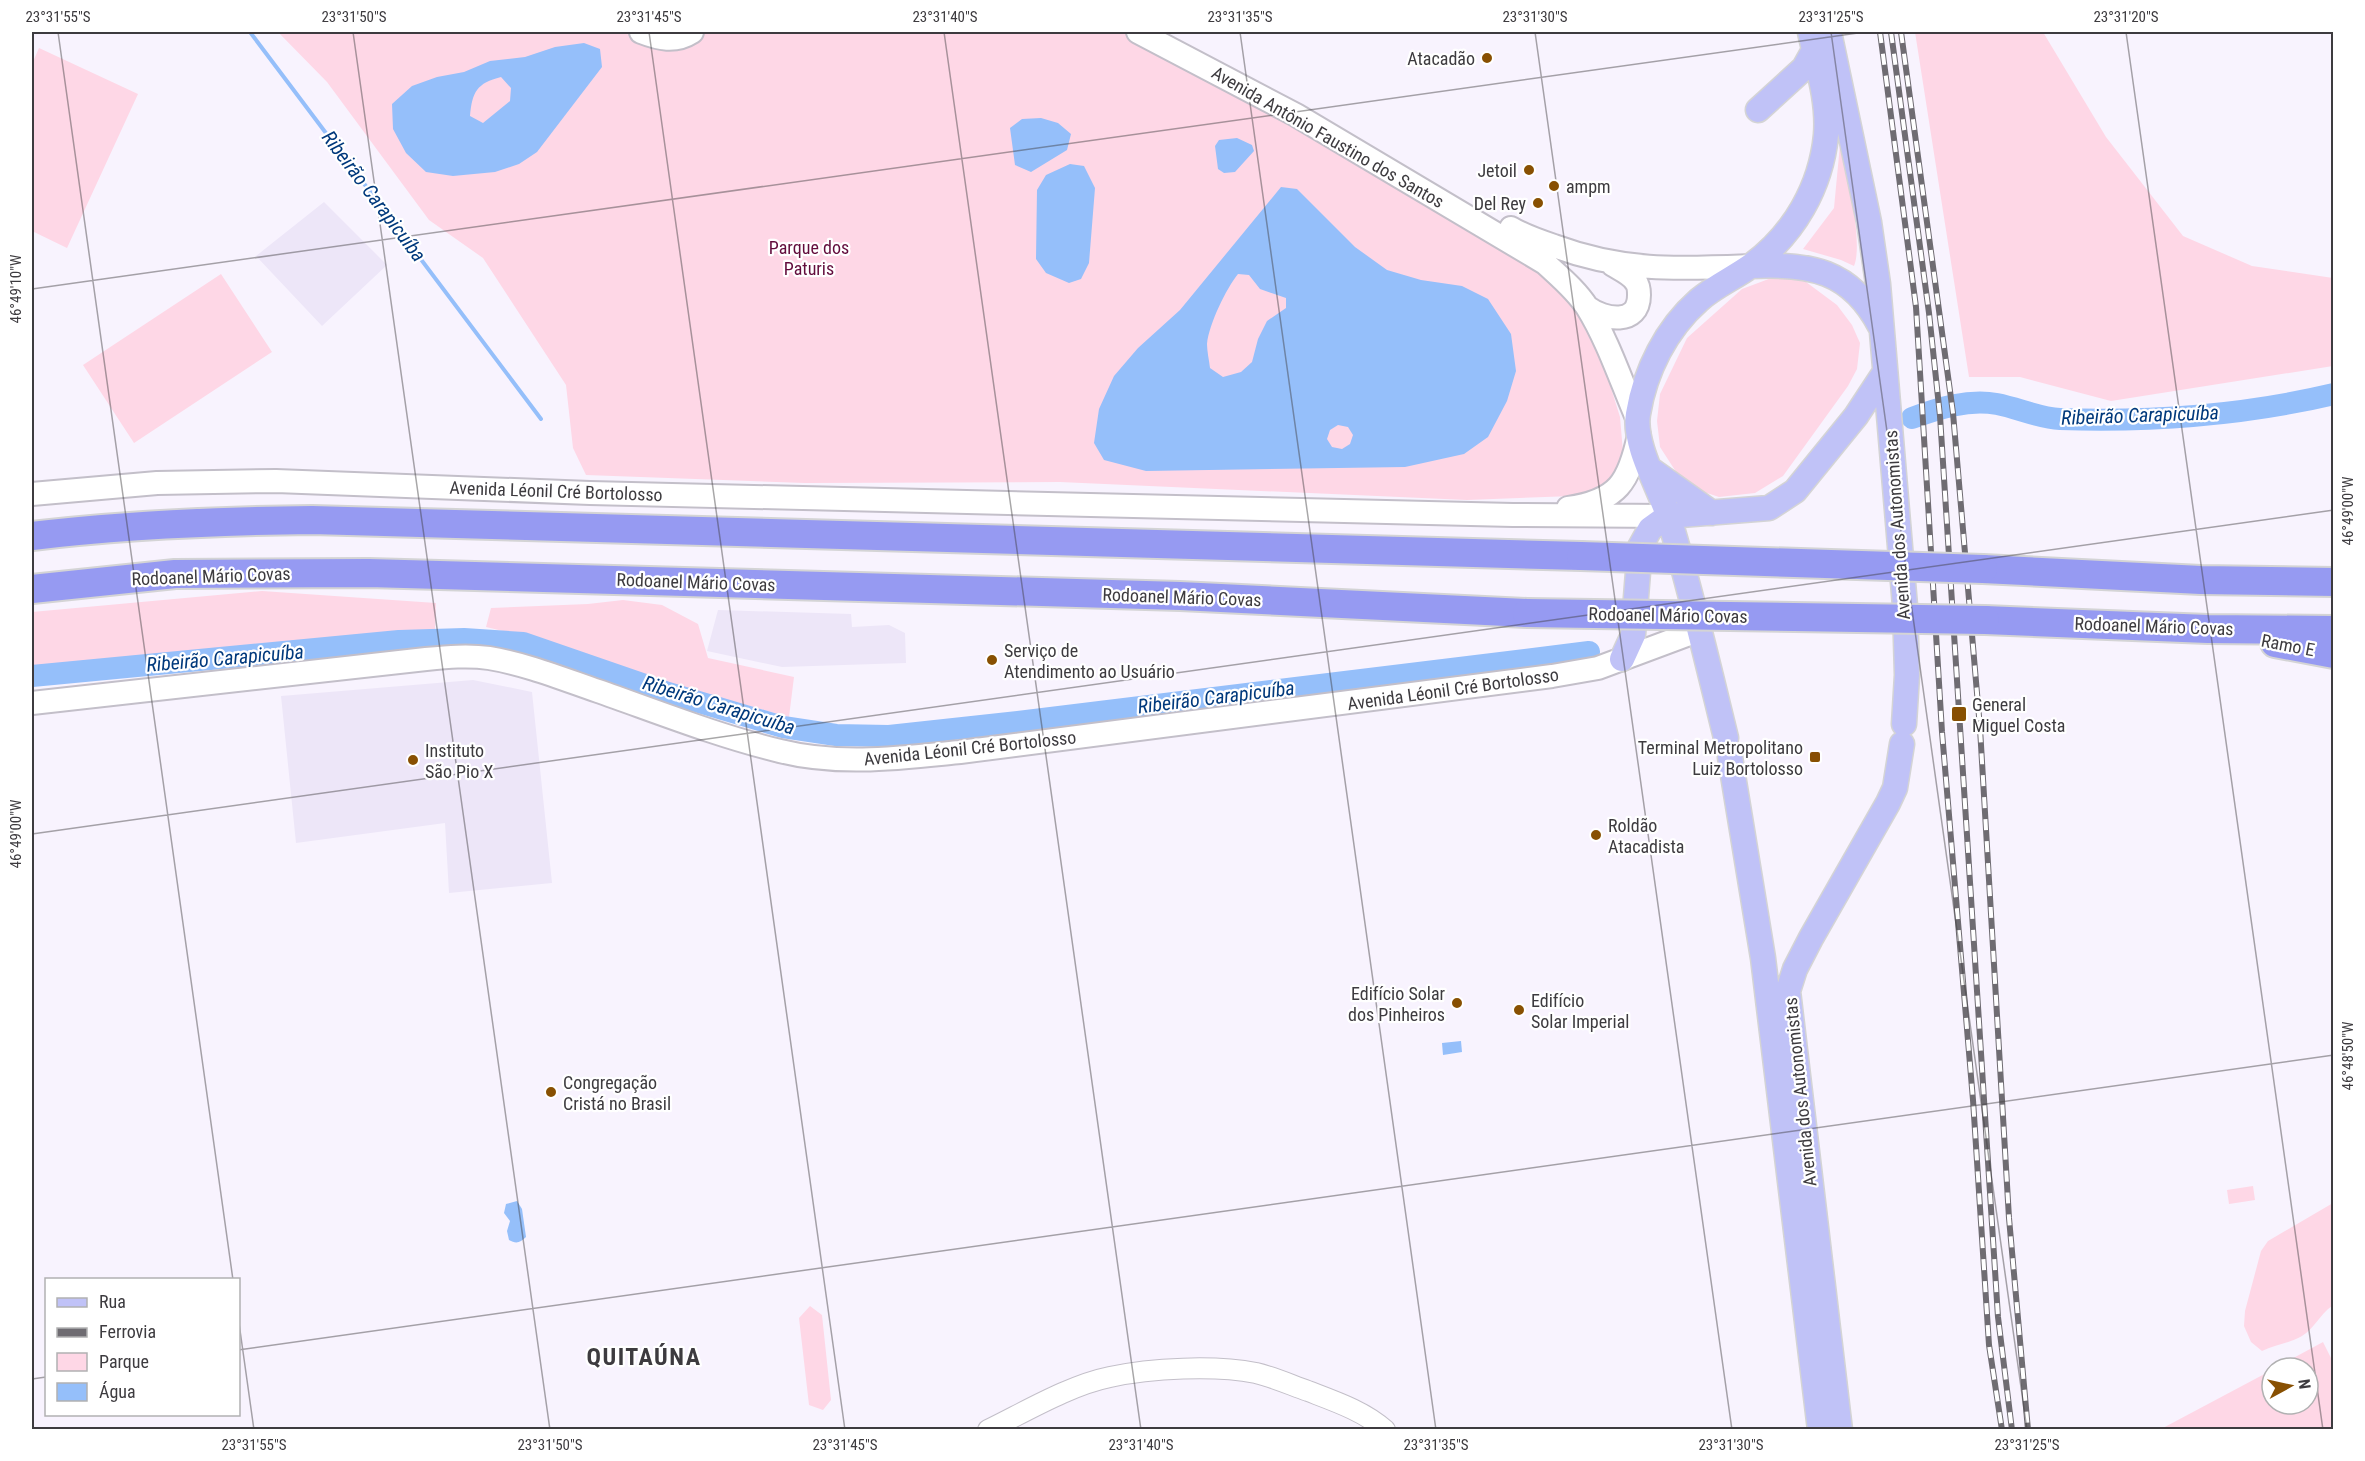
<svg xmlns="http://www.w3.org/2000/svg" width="2365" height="1461" viewBox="0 0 2365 1461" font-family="'Roboto Condensed',sans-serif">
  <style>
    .built { fill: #ede6f8 }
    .green { fill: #fed7e6 }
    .water { fill: #95bffa; fill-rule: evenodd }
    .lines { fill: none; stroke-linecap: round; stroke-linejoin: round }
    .stream { stroke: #95bffa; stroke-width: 4 }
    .river { stroke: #95bffa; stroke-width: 22 }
    .tertiary-casing { stroke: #c3bfc9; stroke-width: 22 }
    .secondary-casing { stroke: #c3bfc9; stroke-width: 26 }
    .primary-casing { stroke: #d4d4d5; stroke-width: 27 }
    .motorway-casing { stroke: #d4d4d5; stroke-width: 32 }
    .tertiary { stroke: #fff; stroke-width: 20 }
    .secondary { stroke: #fff; stroke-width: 22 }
    .primary { stroke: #c0c2f7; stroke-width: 24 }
    .motorway { stroke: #969af2; stroke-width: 28 }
    .rail-casing { stroke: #6f6c72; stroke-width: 6 }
    .rail { stroke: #fff; stroke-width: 4; stroke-dasharray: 11; stroke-linecap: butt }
    .motorway-bridge-casing { stroke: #d4d4d5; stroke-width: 32; stroke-linecap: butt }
    .motorway-bridge { stroke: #969af2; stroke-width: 28 }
    .ticks { fill: none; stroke: #3d3b3f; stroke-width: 1.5; stroke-opacity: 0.45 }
    .poi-dot { fill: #885002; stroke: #fff; stroke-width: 2 }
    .labels { text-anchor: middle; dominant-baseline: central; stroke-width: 4.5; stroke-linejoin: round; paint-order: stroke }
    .poi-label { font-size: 18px; fill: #3d3b3f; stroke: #fff; text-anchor: start }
    .street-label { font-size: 18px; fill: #3d3b3f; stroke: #fff }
    .park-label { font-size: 18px; fill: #620c3c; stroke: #fff }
    .water-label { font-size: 20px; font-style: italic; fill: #00397c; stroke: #fff }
    .district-label { font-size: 24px; font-weight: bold; letter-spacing: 1.5px; fill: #3d3b3f; stroke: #fff }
    .neatline { fill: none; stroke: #3d3b3f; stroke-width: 2 }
    .ticks-label { font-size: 15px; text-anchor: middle; fill: #3d3b3f }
  </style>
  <rect width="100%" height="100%" fill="#f8f3fe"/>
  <path class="built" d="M324,202L387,265L322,326L256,256Z
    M718,610L851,614L852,627L889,625L905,633L906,663L782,667L707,651Z
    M473,680L532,692L552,883L449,893L445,823L296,843L281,696Z"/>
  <path class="green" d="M278,32H619L685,48L706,32H1129L1554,274L1581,310L1602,359L1620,417L1623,452L1615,474L1596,491L1573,496L1467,500L1060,482L805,483L586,475L573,448L566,385L483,258L429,220L327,82Z
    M1915,32H2043L2106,137L2183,236L2252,266L2333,278V366L2111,401L2020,377H1969Z
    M39,48L138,94L67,248L32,231V64Z
    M1841,134C1845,163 1864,243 1854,266L1841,260L1803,249L1834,208Z
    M221,274L272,352L134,443L83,365Z
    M1774,277L1802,279L1837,305L1852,325L1860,343L1857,369L1848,386L1783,476L1755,493L1719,497L1698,490L1680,478L1660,447L1657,421L1660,394L1687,338L1742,289Z
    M262,591L436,603L435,630L270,648L123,657L32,668V612Z
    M623,600L662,605L698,624L708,658L794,677L789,717L617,669L556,644L486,627L491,608L588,604Z
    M2253,1186L2255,1200L2229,1204L2227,1190Z
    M2333,1203V1309L2332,1306C2320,1314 2315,1328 2302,1336C2290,1343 2275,1345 2262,1351L2251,1342L2244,1326L2245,1311L2261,1251L2268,1241Z
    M810,1306L822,1315L831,1400L823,1410L809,1405L799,1318Z
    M2323,1342L2333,1362V1429H2161L2272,1370V1404H2308V1368H2275Z"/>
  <path class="water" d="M584,43L600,49L602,67L537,152L519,164L495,172L453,176L426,172L406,153L393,129L392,104L412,86L437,77L464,72L490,61L525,57L555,47ZM501,77L511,88L510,101L483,123L470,116C472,92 477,83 501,77Z
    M1041,118L1058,123L1071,134L1067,150L1031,172L1015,165L1010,128L1022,119Z
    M1237,138L1252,145L1254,151L1235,172L1224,173L1218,169L1215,146L1219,140Z
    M1070,164L1084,166L1095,188L1089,263L1081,279L1069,283L1046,273L1036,259L1037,190L1046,175Z
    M1281,187L1297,189L1355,247L1387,270L1421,280L1462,286L1488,299L1511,334L1516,371L1507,401L1488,437L1464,454L1405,467L1146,471L1104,460L1094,443L1099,409L1114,376L1138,348L1180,310ZM1238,274L1249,275L1260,289L1286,298V308L1267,321L1258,339L1252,362L1241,372L1223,377L1210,368C1209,360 1207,351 1207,344C1209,324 1226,289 1238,274ZM1338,425L1348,427L1353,435L1350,444L1342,449L1332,447L1327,439L1330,430Z
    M1461,1041L1462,1052L1443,1055L1442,1043Z
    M517,1201L522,1209L526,1237C520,1243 516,1244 509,1240L507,1231L510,1221L504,1213L506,1204Z"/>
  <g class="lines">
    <path class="stream" d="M250,32L541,419"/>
    <path class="river" d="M1912,418C1939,408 1968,399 1997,404C2018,408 2039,418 2060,419C2151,422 2245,415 2334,394
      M32,676L399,641L464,639L523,643L665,692L783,727L836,735L889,736L1018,722L1589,652"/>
    <g class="tertiary-casing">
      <path id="tertiary" d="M988,1430C1025,1412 1070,1385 1110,1377C1151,1368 1215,1365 1256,1373C1273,1377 1291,1385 1308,1391C1334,1401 1364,1411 1385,1430"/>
    </g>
    <g class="secondary-casing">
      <path id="secondary" d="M641,32C659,39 675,43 692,32
        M1138,32L1296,115L1545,263C1560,277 1576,290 1587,307C1608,341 1621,381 1637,418
        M1511,228C1524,236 1539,241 1554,246C1624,272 1678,269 1751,266
        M1587,307C1604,320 1639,326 1639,295C1639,291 1639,286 1636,282C1631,274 1621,270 1613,265
        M32,494L157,483L276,481L590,493L1513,515L1668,516
        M1568,508C1618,501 1629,482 1639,435
        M32,703L426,659C447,657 468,655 489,658C526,664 563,679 598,691C658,712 718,736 780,751C840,766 900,758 960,752L1552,676L1598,668L1700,630"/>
    </g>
    <g class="primary-casing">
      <path id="primary" d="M1829,32L1869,222L1878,284L1905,606L1907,675L1904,724
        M1758,110L1804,68L1814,50
        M1751,266C1809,263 1851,270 1880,326
        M1650,469L1712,513
        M1622,659L1633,635L1640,547L1650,529L1668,516L1769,508L1795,491L1856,416L1885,372
        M1726,738C1708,665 1691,591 1669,518C1660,489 1633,445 1638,414C1645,371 1666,329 1699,300C1715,286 1734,278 1752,265C1794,234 1821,187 1826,135C1829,101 1817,64 1810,32
        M1730,757L1763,958L1820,1430
        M1840,1430L1788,991L1795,969L1811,938L1888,803L1895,788L1902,744"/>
    </g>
    <g class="motorway-casing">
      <path id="motorway" d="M32,536C124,525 218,521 312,520L1581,556
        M1983,569L2201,580L2334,582
        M32,589L175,574L369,573L1180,596L1527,613
        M1985,620L2208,629L2334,630
        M2275,643L2334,654"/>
    </g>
    <use href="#tertiary" class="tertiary"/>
    <use href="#secondary" class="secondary"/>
    <use href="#primary" class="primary"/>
    <use href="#motorway" class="motorway"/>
    <g class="rail-casing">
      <path id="rail" d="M1880,32L1916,307L1942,732L1973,1100L1989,1345L2002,1430
        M1891,32L1929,313L1940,416L1998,1317L2012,1430
        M1901,32L1953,413L1980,728L2009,1218L2028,1430"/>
    </g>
    <use href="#rail" class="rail"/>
    <g class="motorway-bridge-casing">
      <path id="motorway-bridge" d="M1581,556L1983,569
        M1527,613L1985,620"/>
    </g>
    <use href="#motorway-bridge" class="motorway-bridge"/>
  </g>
  <path class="ticks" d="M58,32L233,1280M353,32L550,1430M649,32L845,1430M944,32L1141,1430M1240,32L1436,1430M1535,32L1732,1430M1831,32L2027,1430M2126,32L2323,1430M32,289L1865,32M32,834L2334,510M238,1316L254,1430M238,1350L2334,1055M32,1379L46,1377"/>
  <g class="poi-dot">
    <circle cx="1487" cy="58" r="6"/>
    <circle cx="1529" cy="170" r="6"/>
    <circle cx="1554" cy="186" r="6"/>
    <circle cx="1538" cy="203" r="6"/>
    <circle cx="992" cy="660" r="6"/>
    <rect x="1951" y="706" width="16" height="16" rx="3"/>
    <rect x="1809" y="751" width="12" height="12" rx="3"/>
    <circle cx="413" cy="760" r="6"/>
    <circle cx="1596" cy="835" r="6"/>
    <circle cx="1457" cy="1003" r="6"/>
    <circle cx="1519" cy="1010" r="6"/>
    <circle cx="551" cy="1092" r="6"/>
  </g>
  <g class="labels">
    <g class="poi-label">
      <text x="1475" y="58" text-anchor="end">Atacadão</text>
      <text x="1517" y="170" text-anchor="end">Jetoil</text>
      <text x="1566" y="186">ampm</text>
      <text x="1526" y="203" text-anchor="end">Del Rey</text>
      <text x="1004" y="650">Serviço de<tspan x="1004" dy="21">Atendimento ao Usuário</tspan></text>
      <text x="1972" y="704">General<tspan x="1972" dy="21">Miguel Costa</tspan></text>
      <text x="1803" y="747" text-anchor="end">Terminal Metropolitano<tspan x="1803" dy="21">Luiz Bortolosso</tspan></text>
      <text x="425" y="750">Instituto<tspan x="425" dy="21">São Pio X</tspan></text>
      <text x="1608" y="825">Roldão<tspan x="1608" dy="21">Atacadista</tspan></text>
      <text x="1445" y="993" text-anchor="end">Edifício Solar<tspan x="1445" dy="21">dos Pinheiros</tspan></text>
      <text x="1531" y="1000">Edifício<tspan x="1531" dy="21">Solar Imperial</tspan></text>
      <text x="563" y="1082">Congregação<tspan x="563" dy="21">Cristá no Brasil</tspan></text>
    </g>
    <g class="street-label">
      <text transform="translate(1328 137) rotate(30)">Avenida Antônio Faustino dos Santos</text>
      <text transform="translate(556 491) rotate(2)">Avenida Léonil Cré Bortolosso</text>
      <text transform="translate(1897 525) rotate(-94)">Avenida dos Autonomistas</text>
      <text transform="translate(211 576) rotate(-2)">Rodoanel Mário Covas</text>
      <text transform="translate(696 582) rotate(2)">Rodoanel Mário Covas</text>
      <text transform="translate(1182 597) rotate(2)">Rodoanel Mário Covas</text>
      <text transform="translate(1668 615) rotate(1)">Rodoanel Mário Covas</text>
      <text transform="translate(2154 626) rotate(2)">Rodoanel Mário Covas</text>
      <text transform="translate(2288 645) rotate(11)">Ramo E</text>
      <text transform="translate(1453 689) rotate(-8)">Avenida Léonil Cré Bortolosso</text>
      <text transform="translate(970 748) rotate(-6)">Avenida Léonil Cré Bortolosso</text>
      <text transform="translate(1800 1092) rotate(-96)">Avenida dos Autonomistas</text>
    </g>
    <g class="park-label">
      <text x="809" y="247">Parque dos<tspan x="809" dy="21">Paturis</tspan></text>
    </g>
    <g class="water-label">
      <text transform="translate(374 196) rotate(53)">Ribeirão Carapicuíba</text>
      <text transform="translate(2140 415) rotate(-2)">Ribeirão Carapicuíba</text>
      <text transform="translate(225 658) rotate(-5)">Ribeirão Carapicuíba</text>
      <text transform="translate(1216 697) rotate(-7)">Ribeirão Carapicuíba</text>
      <text transform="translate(719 705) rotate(17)">Ribeirão Carapicuíba</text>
    </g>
    <g class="district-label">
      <text x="644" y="1357">QUITAÚNA</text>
    </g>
  </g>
  <rect width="2365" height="1461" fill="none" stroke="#ffffff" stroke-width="66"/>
  <rect x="45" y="1278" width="195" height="138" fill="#ffffff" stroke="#b1b1b2" stroke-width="1.5"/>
  <rect x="57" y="1298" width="30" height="9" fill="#c0c2f7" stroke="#b1b1b2" stroke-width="1.5"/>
  <text x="99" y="1308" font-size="18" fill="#3d3b3f">Rua</text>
  <rect x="57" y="1328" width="30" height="9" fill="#6f6c72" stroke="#b1b1b2" stroke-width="1.5"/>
  <text x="99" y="1338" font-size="18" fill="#3d3b3f">Ferrovia</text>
  <rect x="57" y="1353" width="30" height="18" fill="#fed7e6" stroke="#b1b1b2" stroke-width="1.5"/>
  <text x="99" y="1368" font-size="18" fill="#3d3b3f">Parque</text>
  <rect x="57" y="1383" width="30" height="18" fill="#95bffa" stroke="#b1b1b2" stroke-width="1.5"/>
  <text x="99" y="1398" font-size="18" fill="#3d3b3f">Água</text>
  <g transform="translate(2290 1386) rotate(82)"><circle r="28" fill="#ffffff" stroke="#b1b1b2" stroke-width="1.5"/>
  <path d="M0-4.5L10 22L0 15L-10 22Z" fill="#885002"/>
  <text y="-9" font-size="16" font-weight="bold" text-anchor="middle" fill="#3d3b3f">N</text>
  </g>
  <rect x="33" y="33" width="2299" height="1395" class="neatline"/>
  <g class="ticks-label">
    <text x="58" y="22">23°31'55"S</text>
    <text x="354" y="22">23°31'50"S</text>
    <text x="649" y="22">23°31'45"S</text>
    <text x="945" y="22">23°31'40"S</text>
    <text x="1240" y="22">23°31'35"S</text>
    <text x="1535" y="22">23°31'30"S</text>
    <text x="1831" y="22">23°31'25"S</text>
    <text x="2126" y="22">23°31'20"S</text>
    <text transform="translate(16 289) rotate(-90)" y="5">46°49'10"W</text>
    <text transform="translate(2348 511) rotate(-90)" y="5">46°49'00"W</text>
    <text transform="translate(16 834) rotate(-90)" y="5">46°49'00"W</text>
    <text transform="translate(2348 1056) rotate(-90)" y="5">46°48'50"W</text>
    <text x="254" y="1450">23°31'55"S</text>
    <text x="550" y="1450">23°31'50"S</text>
    <text x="845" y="1450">23°31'45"S</text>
    <text x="1141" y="1450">23°31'40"S</text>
    <text x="1436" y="1450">23°31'35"S</text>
    <text x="1731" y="1450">23°31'30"S</text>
    <text x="2027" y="1450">23°31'25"S</text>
  </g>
</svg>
